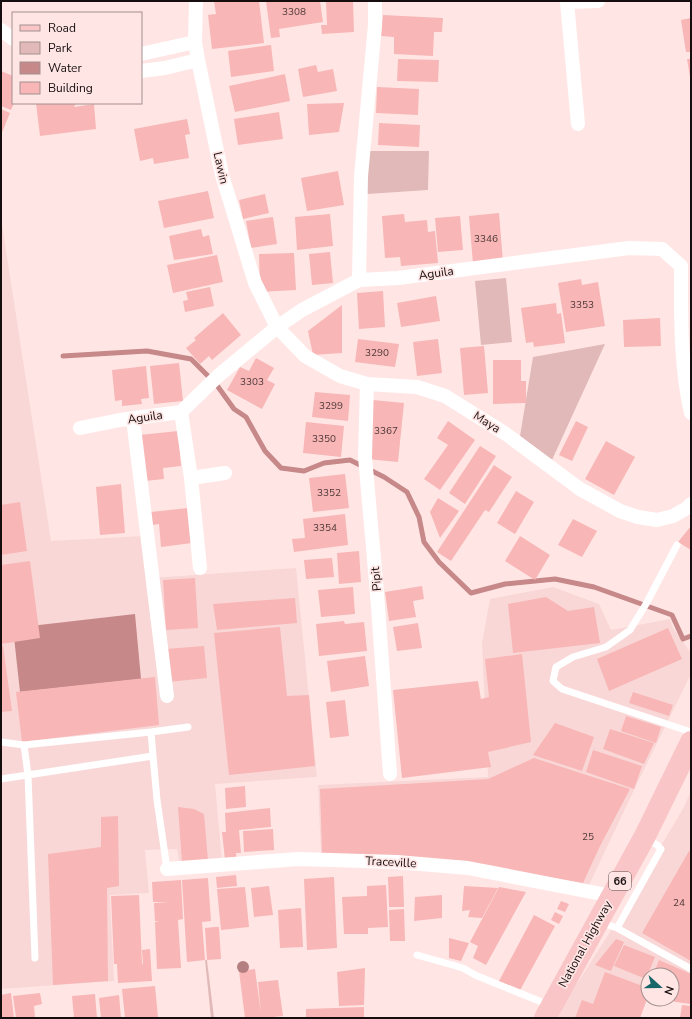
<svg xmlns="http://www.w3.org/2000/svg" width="692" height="1019" viewBox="0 0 692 1019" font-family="'Nunito Sans',sans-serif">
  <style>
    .built { fill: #f9d7d7 }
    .green { fill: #e2b9b9 }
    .water { fill: #c68888 }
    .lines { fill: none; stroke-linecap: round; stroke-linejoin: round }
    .stream { stroke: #c68888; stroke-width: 5 }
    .building { fill: #f8b6b6 }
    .service { stroke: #fff; stroke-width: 7 }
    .minor { stroke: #fff; stroke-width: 14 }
    .primary { stroke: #f9c5c6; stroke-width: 22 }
    .tree { fill: #b47f81 }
    .labels { text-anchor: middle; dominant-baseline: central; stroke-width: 3.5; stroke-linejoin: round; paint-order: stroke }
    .number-label { font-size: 10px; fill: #4e3838 }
    .shield { fill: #ffe6e5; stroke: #5c4f4e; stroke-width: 1 }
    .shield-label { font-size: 11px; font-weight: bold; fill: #160e0e }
    .street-label { font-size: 12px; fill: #160e0e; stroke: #ffe6e5 }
  </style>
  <rect width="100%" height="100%" fill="#ffe6e5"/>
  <path class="built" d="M1,218L51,541L142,536L149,578L296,568L317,777L215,784L222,861L180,865L177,849L145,850L149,893L110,895L114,981L1,989Z
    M553,587L599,604L611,630L670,619L673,628L691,653V674L634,790L589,885L321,855L318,785L488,777L482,643L490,599Z
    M691,791V1004L657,999H672V975H648V997L640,1018H555L608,935L684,807Z"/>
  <path class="green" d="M367,151H429L428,190L367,194Z
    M506,278L512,342L481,345L475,281Z
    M605,344L552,460L520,436L533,357Z
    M205,960H207L214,1018H211Z"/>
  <path class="water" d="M135,614L141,679L20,692L13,628Z"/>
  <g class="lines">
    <path class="stream" d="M63,356L147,351L191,359L216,384L234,409L246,417L265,451L281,468L304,471L324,463L350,460L384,477L407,492L419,517L424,542L439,562L471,593L505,584L555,579L594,587L672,615L683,639L691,636"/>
  </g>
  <path class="building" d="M214,1H259L264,43L212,49L208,15L216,14Z
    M266,1H320L323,22L279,29L280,37L271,38Z
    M326,1H353L354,32L322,34L321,25H327Z
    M383,15L443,18L442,32H434L433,56L394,54V37L381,36Z
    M691,18V52H686L681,20Z
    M271,45L274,71L231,77L228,51Z
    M398,59L439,60L438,82L397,81Z
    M687,59H691V77H690Z
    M316,65L318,72L333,69L337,91L303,97L298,69Z
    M1,71L13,76V103H14L11,110L1,106Z
    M285,74L290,101L235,112L229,86Z
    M377,87L419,89L418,115L376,113Z
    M36,103H76L74,107L94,104L96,129L40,136Z
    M344,103L339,132L309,135L307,104Z
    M1,109L10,113L1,135Z
    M279,112L283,139L238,145L234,119Z
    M187,119L190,134L185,135L189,158L154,164L153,158L140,161L134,129Z
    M379,123L420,125L419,147L378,145Z
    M338,171L344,205L307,211L301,178Z
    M208,191L214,218L164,228L158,201Z
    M265,194L269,213L243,219L239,200Z
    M499,213L503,262L473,264L469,216Z
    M330,214L333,246L297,250L295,217Z
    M404,214L405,222L427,220L428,232L435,231L438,263L401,266L400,257L385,258L382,216Z
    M460,216L463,250L438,252L435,218Z
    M273,217L277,244L251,248L246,221Z
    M201,229L203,237L209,235L213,254L174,260L169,236Z
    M330,252L333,283L312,285L309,254Z
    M294,253L296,290L260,292L259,254Z
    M217,255L223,282L173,293L167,265Z
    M581,279L582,285L598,282L605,326L566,332L558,283Z
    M210,287L214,306L185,312L183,301L188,300L186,292Z
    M383,291L385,327L359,329L357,293Z
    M436,296L440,321L401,327L397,303Z
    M556,303L557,314L561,313L565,343L534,347L533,342L526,343L521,308Z
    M342,305V353L313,355L308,331Z
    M223,313L241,335L212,360L209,356L200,364L186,348L196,340L194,338Z
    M660,318L661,346L624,347L623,320Z
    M358,339L399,344L395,367L355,362Z
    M438,339L442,373L417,376L413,342Z
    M484,346L488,393L464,395L460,348Z
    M256,358L274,368L267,380L275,384L262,409L227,390L240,367L249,371Z
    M493,360H521V381H526V403L493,404Z
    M179,363L183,401L154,404L150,366Z
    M146,366L149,398L141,399L142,404L122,406V400L115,401L112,370Z
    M315,392L350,395L348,421L312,417Z
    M373,400L404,403L398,462L367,459Z
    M448,421L475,440L440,490L424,479L448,445L437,438Z
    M576,421L588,427L572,461L559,455Z
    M306,422L344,426L341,457L303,453Z
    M178,431L181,466L163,468L164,479L145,481L140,435Z
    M606,441L635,457L614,495L585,479Z
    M480,446L496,456L465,504L449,493Z
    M494,465L512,477L489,512L485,510L451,561L437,552Z
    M345,474L349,508L313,512L309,478Z
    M121,484L125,533L100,535L96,487Z
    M516,491L534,502L515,534L497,523Z
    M438,498L459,511L440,538L430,512Z
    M20,502L27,551L1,555V505Z
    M188,508L192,543L161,547L159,524L152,525L151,512Z
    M345,514L348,545L294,552L292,539L305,538L303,519Z
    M573,519L597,531L582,557L558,545Z
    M691,526V550L678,542Z
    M520,536L550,555L535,580L505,561Z
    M359,551L361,582L339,584L337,553Z
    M332,558L334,577L306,579L304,560Z
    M30,561L40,638L1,644V565Z
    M195,578L198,628L166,630L163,580Z
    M422,586L424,599L413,601L416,617L389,621L385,592Z
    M353,587L355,614L321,617L318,590Z
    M546,597L568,611L594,607L600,643L513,653L508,604Z
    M295,598L297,623L217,630L213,604Z
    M344,621L345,624L364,622L367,651L319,656L316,624Z
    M418,623L422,648L397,651L393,627Z
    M280,627L287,696L309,695L315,766L229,775L214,633Z
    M668,628L682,659L609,691L597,659Z
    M1,646H3L12,711L1,712Z
    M204,646L207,678L168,682L166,649Z
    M522,654L531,742L488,752L491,767L402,778L393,690L478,681L481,699L489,697L485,659Z
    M365,656L369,686L331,692L327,661Z
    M155,677L159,725L22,742L16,692Z
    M633,692L673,705L669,716L629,703Z
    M345,700L349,736L330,738L326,702Z
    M626,716L661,727L656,743L621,731Z
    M555,723L594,737L582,771L533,755Z
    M610,729L654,743L644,764L603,749Z
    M593,750L642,766L634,789L586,772Z
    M534,758L630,789L600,846L583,883L468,864L322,853L320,789L488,779Z
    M245,786L246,807L226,809L225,788Z
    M178,807L194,809L204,814L208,860L182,862Z
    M270,808L271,827L239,830L241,853H236L237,859L225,860L222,832H226L225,813Z
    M118,816L119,886L107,888L108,981L53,985L48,854L101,847V817Z
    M273,829L274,850L244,852L243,831Z
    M689,851L691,852V961L642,933Z
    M236,875L237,886L217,888L216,877Z
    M403,876L404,907H389L388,877Z
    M334,877L337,948L307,950L304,879Z
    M208,878L211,921L202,922L205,960L187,962L182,880Z
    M181,880L183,919L178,920L181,968L157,969L155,922L160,921H155L154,903L169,902H153L152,882Z
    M386,885L388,927L368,928V934H344L342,897L367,896V886Z
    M269,886L273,915L254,917L251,888Z
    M464,886L498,888L482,918L468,917L470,910L462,911Z
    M245,887L249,927L221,930L217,889Z
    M499,887L526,892L486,965L473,958L478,946L470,942Z
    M139,895L142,964H143L142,950L150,949L152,981L118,983L117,964H114L111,896Z
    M442,895V918L414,921L415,897Z
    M561,901L569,904L565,912L557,909Z
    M301,908L303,947L280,948L278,910Z
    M404,909L405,941H390L389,910Z
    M555,912L563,916L559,924L551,920Z
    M534,915L555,926L518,994L498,983Z
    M215,927H219L221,959L207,960L205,928Z
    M449,938L469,943L461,961L449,958Z
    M616,939L624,942L611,971L595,965Z
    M624,945L655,957L646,979L614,966Z
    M659,960L691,974V1004L662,1000L672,999V975H653Z
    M365,968L364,1005L339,1006L337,972Z
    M255,969L261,1014L258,982L278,980L283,1016L264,1018H245L239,971Z
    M605,972L648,988V996L640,1018H575L582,1000L593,1004Z
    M155,986L158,1018H125L122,989Z
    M11,993L14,1018H1V995Z
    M40,993L42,1004L34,1006L35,1018H16L13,996Z
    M95,994L97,1018H74L72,996Z
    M119,995L121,1018H101L99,998Z
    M682,1005L691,1006V1018H680Z
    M364,1007V1018H306V1009Z"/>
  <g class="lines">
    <path class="service" d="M677,545L646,604L630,630L606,647L573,657L556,667L553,681L562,689L691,732
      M1,742L24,745L151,732
      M24,745L28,775L35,958
      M153,756L151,732L188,727
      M1,779L153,756L157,800L167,869
      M600,922L617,928L691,969
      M617,928L661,849L657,845L647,838
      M417,955L463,968L475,975L549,1005"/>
    <path class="minor" d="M196,1L195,42L198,60L222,175L255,283L277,327L305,356L340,376L367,384L417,387L445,396L506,434L580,489L620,511L638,517L657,520L673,516L687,508L691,504
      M1,30L13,39
      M141,54L195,42
      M141,71L165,68L198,60
      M578,124L567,2L598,1
      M359,280L361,176L375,25V1
      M367,384L365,457L377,593L390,774
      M181,412L191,478L200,568
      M133,419L167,696
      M80,428L120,420L181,412L218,376L277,327L302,310L359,280L398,278L629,248L662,249L681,266C681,315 680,365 691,413
      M191,478L225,473
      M167,869L298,859L397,862L468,868L612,896"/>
    <path class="primary" d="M545,1018L645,836L691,742"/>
  </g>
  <circle class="tree" cx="243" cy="967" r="6"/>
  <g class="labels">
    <g class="number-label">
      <text x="294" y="12">3308</text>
      <text x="486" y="239">3346</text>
      <text x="582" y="305">3353</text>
      <text x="377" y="353">3290</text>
      <text x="252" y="382">3303</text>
      <text x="331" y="406">3299</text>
      <text x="386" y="431">3367</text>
      <text x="324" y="439">3350</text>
      <text x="329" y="493">3352</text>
      <text x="325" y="528">3354</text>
      <text x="588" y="837">25</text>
      <text x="679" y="903">24</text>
    </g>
    <rect class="shield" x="609" y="872" width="22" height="18" rx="3"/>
    <g class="shield-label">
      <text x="620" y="881">66</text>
    </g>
    <g class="street-label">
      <text transform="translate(221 168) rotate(77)">Lawin</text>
      <text transform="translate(436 273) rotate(-8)">Aguila</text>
      <text transform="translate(145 417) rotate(-8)">Aguila</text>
      <text transform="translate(487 422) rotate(32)">Maya</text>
      <text transform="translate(376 579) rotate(-95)">Pipit</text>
      <text transform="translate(391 862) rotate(3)">Traceville</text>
      <text transform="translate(585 944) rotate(-61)">National Highway</text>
    </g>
  </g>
  <rect width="692" height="1019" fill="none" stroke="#160e0e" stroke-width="4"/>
  <rect x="12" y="12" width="130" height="92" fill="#ffe6e5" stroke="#a2908f"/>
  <rect x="20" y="25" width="20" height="6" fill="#f9c5c6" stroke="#a2908f"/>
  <text x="48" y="32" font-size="12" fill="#160e0e">Road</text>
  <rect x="20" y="42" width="20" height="12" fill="#e2b9b9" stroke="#a2908f"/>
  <text x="48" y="52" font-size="12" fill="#160e0e">Park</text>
  <rect x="20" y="62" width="20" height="12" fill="#c68888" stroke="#a2908f"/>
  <text x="48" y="72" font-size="12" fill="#160e0e">Water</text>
  <rect x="20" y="82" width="20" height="12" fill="#f8b6b6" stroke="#a2908f"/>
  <text x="48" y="92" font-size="12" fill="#160e0e">Building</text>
  <g transform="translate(660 987) rotate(111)"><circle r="19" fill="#ffe6e5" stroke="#a2908f"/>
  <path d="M0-3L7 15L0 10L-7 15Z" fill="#166568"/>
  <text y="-6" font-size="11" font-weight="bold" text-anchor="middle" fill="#160e0e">N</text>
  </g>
</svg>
